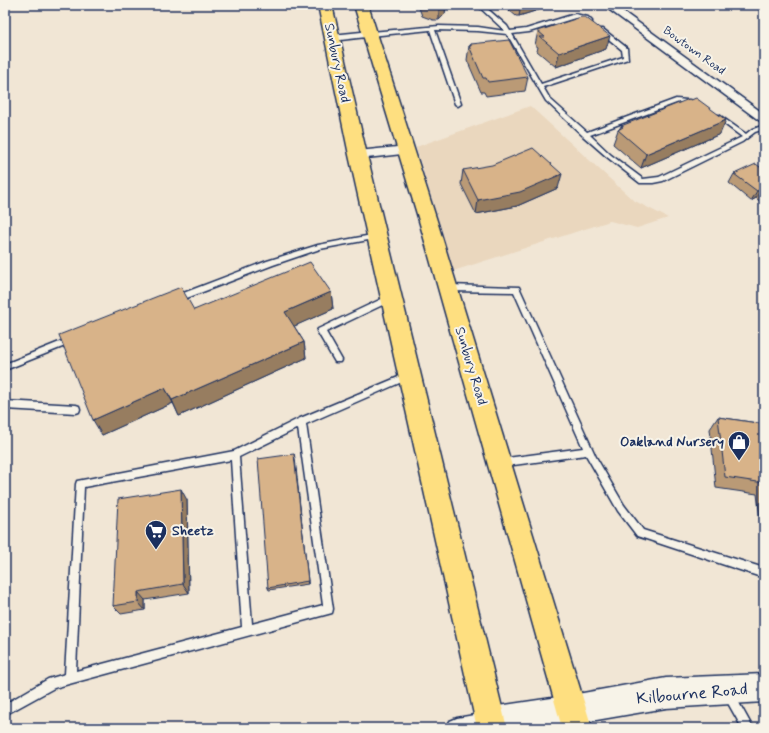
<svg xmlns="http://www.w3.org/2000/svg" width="769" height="733" viewBox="0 0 769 733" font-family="Mynerve,sans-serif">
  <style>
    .built { fill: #ead7be }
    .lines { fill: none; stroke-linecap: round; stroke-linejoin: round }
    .service-casing { stroke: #1b2f5e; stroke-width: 3 }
    .minor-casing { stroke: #1b2f5e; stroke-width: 3 }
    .secondary-casing { stroke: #1b2f5e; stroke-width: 3 }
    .trunk-casing { stroke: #1b2f5e; stroke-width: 3 }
    .service { fill: #f7f3e8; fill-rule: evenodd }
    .minor { fill: #f7f3e8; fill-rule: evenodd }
    .secondary { fill: #f7f3e8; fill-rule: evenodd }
    .trunk { fill: #fedf80; fill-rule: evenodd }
    .wall { fill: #ba9a76; stroke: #1b2f5e }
    .shaded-wall { fill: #977d60; stroke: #1b2f5e }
    .building { fill: #d8b389; stroke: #1b2f5e }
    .labels { text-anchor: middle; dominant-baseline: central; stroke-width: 4; stroke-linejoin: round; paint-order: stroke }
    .far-street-label { font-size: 12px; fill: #1b2f5e; stroke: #f7f3e8 }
    .street-label { font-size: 14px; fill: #1b2f5e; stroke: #f7f3e8 }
    .poi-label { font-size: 14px; font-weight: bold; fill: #1b2f5e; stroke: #f7f3e8; text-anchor: end }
    .near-street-label { font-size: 17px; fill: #1b2f5e; stroke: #f7f3e8 }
  </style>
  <rect width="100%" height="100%" fill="#f1e6d5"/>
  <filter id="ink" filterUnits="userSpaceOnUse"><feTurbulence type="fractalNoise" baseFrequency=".025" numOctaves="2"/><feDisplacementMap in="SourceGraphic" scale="8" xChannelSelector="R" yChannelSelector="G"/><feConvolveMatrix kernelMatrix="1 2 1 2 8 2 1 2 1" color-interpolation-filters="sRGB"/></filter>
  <g filter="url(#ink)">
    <path class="built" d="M530,106L633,200L668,218L637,228L610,221L453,271L416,147Z
      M764,723V728H676L702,724Z"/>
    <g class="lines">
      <g class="service-casing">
        <path id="service" d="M477,5H483L507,26L510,31L526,29L575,14L588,17L592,21V23L590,24L584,19L575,18L529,32L512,34L541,84L623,57L622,50L599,31V29H603L627,48L628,59L543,87L550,99L587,132L676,99L698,101L699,102L696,104L679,102L590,135L611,155L643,179L659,177L742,137L715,117V115H719L746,134L751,130L764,125V129L755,132L742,142L663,181L653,183H640L607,157L583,136L546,101L507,34L478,31L435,30L461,104L458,106L455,104L430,30L371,36L368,34L371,32L439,26L478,27L505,31Z
          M377,234H379L380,236L379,238L320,249L273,265L179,301L176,302L172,299L173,297L267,261L318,245Z
          M448,285L519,287L596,457L624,505L643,530L764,568V578L637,536L618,511L586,455L500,467L497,466L496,463L497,460L500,459L583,448L514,292L448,291L444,288Z
          M390,295L394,298L393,300L326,332L342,360L341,362H335L317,331L318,329Z
          M72,337L75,338L76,340L75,342L5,370V364Z
          M408,373L411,374L412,376L411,378L306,424L333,609L332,613L54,688L5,715V704L48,679L65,674L76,484L77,481L234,451L298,419ZM298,428L323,605L252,624L239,457ZM231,460L242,627L76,671L84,487Z
          M5,401L76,405L79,406L80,409L79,412L76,413L5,409Z
          M729,691L733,692L753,728H742L724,696L725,692Z"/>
      </g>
      <g class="minor-casing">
        <path id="minor" d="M603,5H614L764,114V123L760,121Z
          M371,31L375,32L376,34L375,36L332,41L327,38L332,35Z
          M407,146L411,147L413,150L411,153L358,159L354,158L352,155L354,152L358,151Z
          M491,712L498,715L501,722L499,728H447L450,721L457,718Z"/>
      </g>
      <g class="secondary-casing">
        <path id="secondary" d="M764,674V702L666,708L550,728H479L476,722L480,711L491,707L572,695L666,678Z"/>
      </g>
      <g class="trunk-casing">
        <path id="trunk" d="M318,5H332L367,155L507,728H477L349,155Z
          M354,5H368L438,224L592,728H562L420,224Z"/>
      </g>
      <use href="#service" class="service"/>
      <use href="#minor" class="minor"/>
      <use href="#secondary" class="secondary"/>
      <use href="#trunk" class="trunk"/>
    </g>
    <path class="wall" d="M418,5H446L445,14L439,20H433L422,16Z
      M503,5H554L519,16H516Z
      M538,31L606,49L556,67L537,51L538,47L535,45Z
      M471,44L528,77L525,91L486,96L484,92H481L467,60L469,46H470Z
      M621,126L720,134L641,168L613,144L618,130L620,128Z
      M463,170L558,188L517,206L476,214L461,184Z
      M764,170V205L756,198L751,201L729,183L734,174Z
      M331,292L333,309L294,326L304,342L306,358L179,416L173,403L102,435L194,310Z
      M718,417L764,424V543H763L757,494L716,488L710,429Z
      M294,454L308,584L269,590L268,588Z
      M187,500L189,593L145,600V610L121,614L113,606Z"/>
    <path class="shaded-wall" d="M440,5H446L445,14L439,20V6Z
      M521,5H554L519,16Z
      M610,36L606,49L556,67L559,53Z
      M726,120L720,134L641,168L646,154Z
      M562,174L558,188L517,206L476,214L478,200Z
      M761,189L756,198L751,201L757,191Z
      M331,292L333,309L288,329L285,312Z
      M304,342L306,358L179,416L172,400Z
      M165,388L173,403L102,435L93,420Z
      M294,454L295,458L308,584V581Z
      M181,489L187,500L189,593L183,584Z
      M138,592L145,600V610L138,602Z"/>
    <path class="building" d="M430,5H440L439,6H434Z
      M581,17H585L610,36L559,53L540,37H545L538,31Z
      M509,40L528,77L488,82L486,78H483L469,46H471V44Z
      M696,98L726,120L646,154L618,130L623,127L621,126L689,99L691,100Z
      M533,148L562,174L520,192L478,200L463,170L492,165Z
      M756,164L764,170V191L761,189L757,191L734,174Z
      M310,262L331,292L285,312L304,342L172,400L165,388L93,420L59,335L181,287L194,310Z
      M718,417L764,424V483L725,477Z
      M294,454L308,581L268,588L258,459Z
      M181,489L183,584L138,592V602L113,606L118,499Z"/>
  </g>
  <defs>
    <g id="shop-pin" transform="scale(1.15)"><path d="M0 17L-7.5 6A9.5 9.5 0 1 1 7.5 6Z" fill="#1b2f5e" stroke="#f7f3e8"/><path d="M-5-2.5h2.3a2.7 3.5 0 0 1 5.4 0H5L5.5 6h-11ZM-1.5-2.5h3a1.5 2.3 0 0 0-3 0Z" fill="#fff"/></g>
    <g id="supermarket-pin" transform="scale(1.15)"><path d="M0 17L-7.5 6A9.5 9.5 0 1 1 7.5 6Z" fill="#1b2f5e" stroke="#f7f3e8"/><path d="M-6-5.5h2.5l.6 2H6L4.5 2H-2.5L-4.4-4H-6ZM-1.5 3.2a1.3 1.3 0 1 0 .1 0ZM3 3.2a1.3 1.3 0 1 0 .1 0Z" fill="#fff"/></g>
  </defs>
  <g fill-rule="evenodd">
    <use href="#shop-pin" x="739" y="442"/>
    <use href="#supermarket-pin" x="156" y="531"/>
  </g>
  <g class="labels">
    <g class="far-street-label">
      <text transform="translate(694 51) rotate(36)">Bowtown Road</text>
    </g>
    <g class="street-label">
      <text transform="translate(337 63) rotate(78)">Sunbury Road</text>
      <text transform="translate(471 366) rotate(73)">Sunbury Road</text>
    </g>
    <g class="poi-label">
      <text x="724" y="442">Oakland Nursery</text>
      <text x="172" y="531" text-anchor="start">Sheetz</text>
    </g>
    <g class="near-street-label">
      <text transform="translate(692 694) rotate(-5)">Kilbourne Road</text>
    </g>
  </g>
  <rect width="769" height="733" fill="none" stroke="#f7f3e8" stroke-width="20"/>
  <rect x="10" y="10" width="749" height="713" fill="none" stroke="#1b2f5e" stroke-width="1.5" filter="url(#ink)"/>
</svg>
